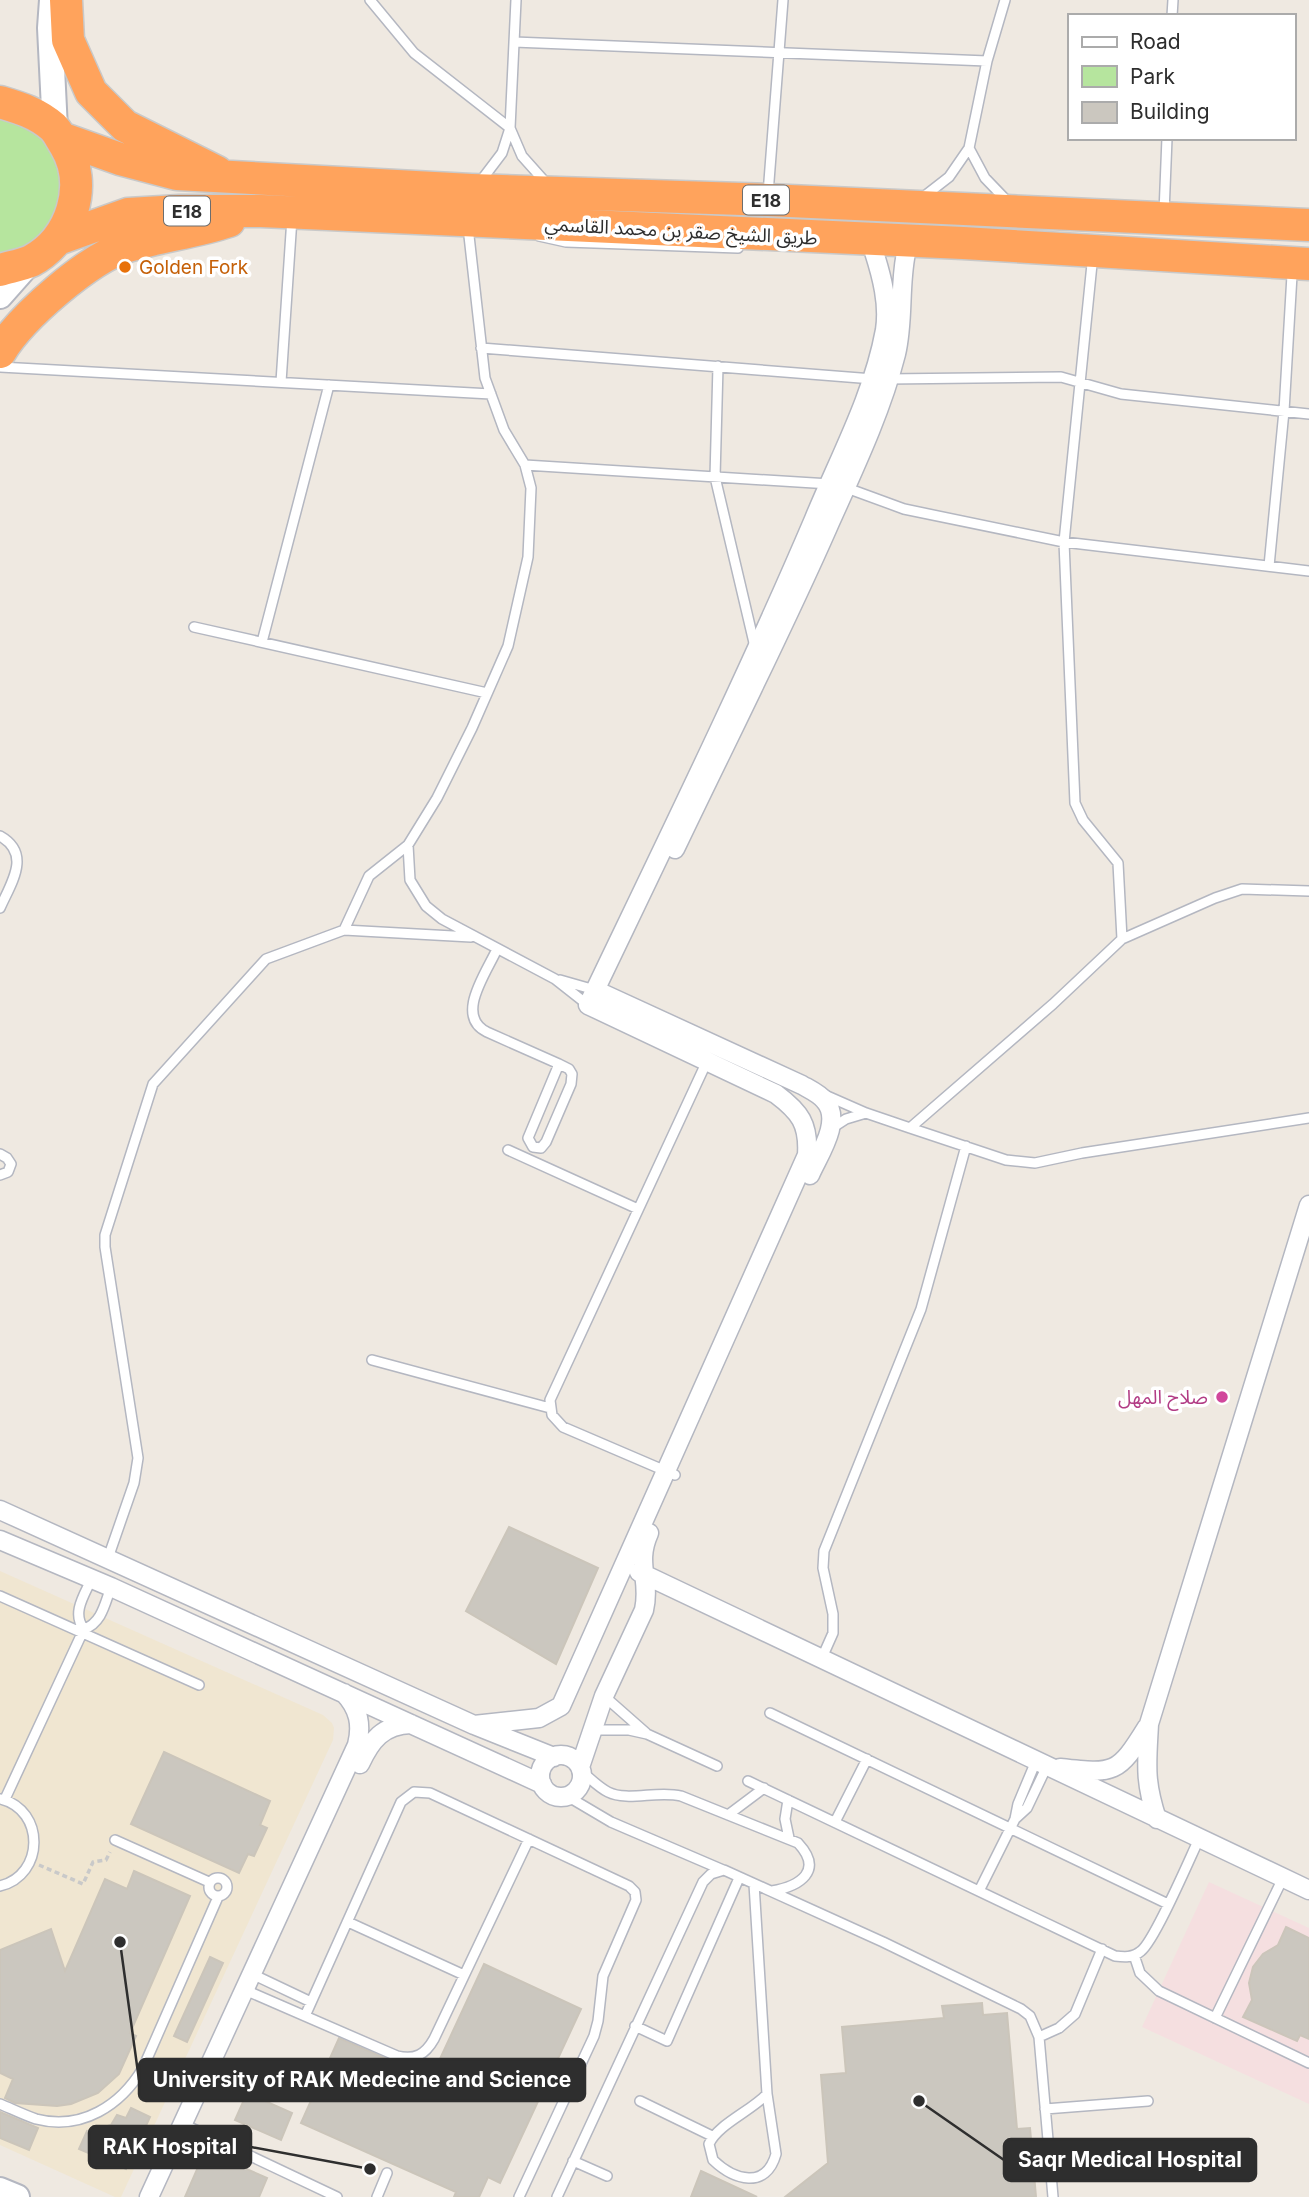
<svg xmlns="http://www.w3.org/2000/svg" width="1309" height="2197" viewBox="0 0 1309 2197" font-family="Inter,'Noto Sans Arabic',sans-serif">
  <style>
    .education { fill: #f0e6d1 }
    .medical { fill: #f5dfe0 }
    .green { fill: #b6e59e }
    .building { fill: #cbc7bf; stroke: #cbc5ba; stroke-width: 2 }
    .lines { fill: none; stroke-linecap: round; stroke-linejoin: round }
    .lane-casing { stroke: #b4b7c1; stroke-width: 12 }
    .street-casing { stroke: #b4b7c1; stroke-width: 21 }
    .secondary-casing { stroke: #b4b7c1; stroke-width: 28 }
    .highway-casing { stroke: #c9c9c9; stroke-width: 35 }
    .path { stroke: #c9c9c9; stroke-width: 3.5; stroke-dasharray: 5 3.5; stroke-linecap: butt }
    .lane { stroke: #fff; stroke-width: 9 }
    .street { stroke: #fff; stroke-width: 18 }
    .secondary { stroke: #fff; stroke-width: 24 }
    .highway { stroke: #ffa35c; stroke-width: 32 }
    .food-dot { fill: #e8710a; stroke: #fff; stroke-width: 2.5 }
    .hotel-dot { fill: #d1479c; stroke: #fff; stroke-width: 2.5 }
    .labels { text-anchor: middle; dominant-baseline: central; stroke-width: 7; stroke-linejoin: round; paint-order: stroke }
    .shield { fill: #fff; stroke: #6d6d6d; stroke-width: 2 }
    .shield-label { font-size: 18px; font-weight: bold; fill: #2e2e2e }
    .street-label { font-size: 19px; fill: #2e2e2e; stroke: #fff }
    .food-label { font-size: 19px; fill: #c56008; stroke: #fff; text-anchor: start }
    .hotel-label { font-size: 19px; fill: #b23c85; stroke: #fff; text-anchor: end }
    .leader { fill: none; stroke: #2e2e2e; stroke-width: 2.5 }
    .callout-dot { fill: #2e2e2e; stroke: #fff; stroke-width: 2.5 }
    .callout { fill: #2e2e2e; stroke: #2e2e2e; stroke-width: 2.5 }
    .callout-label { font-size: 21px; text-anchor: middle; font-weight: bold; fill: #fff }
  </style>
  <rect width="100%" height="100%" fill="#efe9e1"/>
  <path class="education" d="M0,1571L323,1715L332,1723L334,1728L333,1740L121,2197H115L0,2145Z"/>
  <path class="medical" d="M1209,1882L1309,1928V2104L1142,2027Z"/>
  <path class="green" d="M0,115L47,137L64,170V202L41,240L6,257L0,256Z"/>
  <path class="building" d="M509,1527L598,1568L556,1664L466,1611Z
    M164,1752L270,1801L260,1825L267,1828L254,1856L248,1854L239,1873L131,1824Z
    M134,1871L190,1896L130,2033L136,2036L119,2074L98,2093L71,2104L57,2106L15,2103L5,2098L13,2079L0,2073V1950L51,1929L65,1971L105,1879L127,1889Z
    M1286,1927L1309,1938V2039L1300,2035L1297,2041L1243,2017L1252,2000L1249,1983L1253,1967L1263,1954L1278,1945Z
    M210,1957L223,1963L187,2042L174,2036Z
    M484,1964L581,2009L500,2183L488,2177L479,2197H454L456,2192L301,2123L339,2038L394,2062L411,2064L433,2074Z
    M982,2003L983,2015L1007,2013L1017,2129L1030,2128L1036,2197H785L828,2163L821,2075L846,2073L842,2027L944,2018L942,2006Z
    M247,2093L292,2113L281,2140L235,2120Z
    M131,2108L150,2117L126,2169L79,2149L87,2131L97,2136L100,2128L111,2125L117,2115L126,2118Z
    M0,2112L38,2128L29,2150L0,2138Z
    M205,2151L267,2178L259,2197H185Z
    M701,2171L757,2197H691Z"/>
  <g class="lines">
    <g class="lane-casing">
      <path id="lane" d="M370,0L414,53L510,128L522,156L547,184
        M1172,16L1173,0
        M514,42L987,61
        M969,148L985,178L1009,203
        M480,182L502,153L510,128L516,0
        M768,194L783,0
        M922,198L949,177L969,148L987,61L1005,0
        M1164,213L1167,138
        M468,227L485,378L504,430L525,465L531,488L528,557L508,646L472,728L437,798L408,845L410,880L426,906L442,919L555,979L588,1005
        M539,236L566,242L738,248
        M481,348L873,379
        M718,366L715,477L755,647
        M0,367L491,394
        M887,379L1061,377L1121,394L1309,414
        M281,382L292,218
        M525,465L830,484
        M844,487L904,509L1064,542L1309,571
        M1269,566L1284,411L1292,275
        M194,627L487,693
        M262,642L329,385
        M0,836C32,854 11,883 0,908
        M344,930L471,937
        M1122,939L1215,898L1242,889L1309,891
        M497,949C487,972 454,1016 487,1032L559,1064L569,1069L572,1074L571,1084L546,1142L541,1148L533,1147L528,1138L559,1064
        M560,980L595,990
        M825,1095L866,1113L910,1128L1053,1004L1122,939L1118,863L1083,820L1075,803L1064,542L1092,264
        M832,1128L846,1119L866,1113
        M910,1128L1006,1160L1035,1163L1082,1153L1309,1118
        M508,1150L638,1209
        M0,1154L7,1158L11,1164L8,1172L0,1175
        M372,1360L550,1408
        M675,1475L563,1427L552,1415L550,1400L708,1059
        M108,1558L134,1483L138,1458L105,1247V1235L153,1084L266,959L344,930L369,876L408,845
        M0,1596L199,1685
        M84,1629C71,1613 85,1594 92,1578
        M821,1660L833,1633V1614L823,1568L824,1551L921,1309L966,1146
        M604,1696L646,1733
        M770,1713L1168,1904
        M591,1730H629L647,1734L717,1766
        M581,1771C590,1778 598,1787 608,1792C628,1802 657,1790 681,1796L798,1843C824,1871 800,1886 772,1891
        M748,1781L1115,1956C1124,1957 1133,1958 1141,1951C1155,1940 1189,1860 1199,1839
        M567,1796L611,1822L723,1870
        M5,1799L84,1629C102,1623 105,1603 111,1587
        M788,1800L785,1819L789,1838
        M728,1815L764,1788
        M1015,1819L1027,1808L1047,1766
        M835,1822L867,1759
        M115,1840L209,1882
        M209 1887a9 9 0 1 1 18 0a9 9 0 1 1-18 0Z
        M754,1884L767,2094
        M0,1886C45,1875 45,1810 1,1799
        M979,1891L1015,1819L1018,1804L1036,1761
        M348,1922L464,1975
        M1134,1955L1140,1973L1159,1991L1309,2063
        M252,1974L311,2002
        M245,1990L397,2056C415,2060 425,2055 434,2039L529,1839
        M305,2016L401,1802L414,1792L430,1793L629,1886L635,1892L636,1900L603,1976L598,2021L594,2036L519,2197
        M1215,2018L1283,1878
        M635,2026L667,2041L739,1878
        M1039,2037L1059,2028L1075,2014L1102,1949
        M767,2094L776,2154C766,2190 734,2180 713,2160L709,2144C717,2125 751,2111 767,2094Z
        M640,2101L712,2136
        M0,2104C12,2109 24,2115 36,2119C82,2131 121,2105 143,2068L218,1897
        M1045,2109L1148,2101
        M183,2124L337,2197
        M573,2161L607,2176
        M377,2197L387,2173
        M557,2197L703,1882L711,1874L724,1870L883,1942L1021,2009L1030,2016L1039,2037L1053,2197"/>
    </g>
    <g class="street-casing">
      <path id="street" d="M675,849C726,742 780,636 828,527C853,471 881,413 896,354C904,321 899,287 906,253
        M595,990L802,1085C809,1089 820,1094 825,1101C843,1121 818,1156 810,1175
        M0,1510L474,1725L554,1757
        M0,1540L111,1587L542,1784
        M639,1572L1309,1890
        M474,1725L539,1718L561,1706L807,1155C809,1124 800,1112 776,1094L588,1005C665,844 744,683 814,519C839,458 873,396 885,330C889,304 882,277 874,252
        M540 1776a21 21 0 1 1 42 0a21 21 0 1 1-42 0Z
        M360,1764C371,1740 383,1725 411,1724
        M580,1767L604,1696L644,1610C651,1580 635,1564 649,1533
        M1060,1768C1115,1774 1118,1774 1147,1727
        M1157,1819C1144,1780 1147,1763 1149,1724L1309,1205
        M149,2197L357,1745C362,1725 359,1709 344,1693"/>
    </g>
    <g class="secondary-casing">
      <path id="secondary" d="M52,0L50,28L55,129
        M0,296L31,261
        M0,2190L17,2197"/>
    </g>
    <g class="highway-casing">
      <path id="highway" d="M66,0L68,40L91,92L125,126L217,172
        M0,102C20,108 37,113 53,127C58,132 61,139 65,145C89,185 72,239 31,261C22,265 10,267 0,270
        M61,138L120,159L177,174L471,190L768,200L1309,225
        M58,239L128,214L180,211H261L963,243L1309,264
        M0,352C21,317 89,258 128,246C161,236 196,232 229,221"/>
    </g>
    <path class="path" d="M39,1865L83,1884L93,1862L106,1860L110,1852"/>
    <use href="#lane" class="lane"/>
    <use href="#street" class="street"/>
    <use href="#secondary" class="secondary"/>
    <use href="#highway" class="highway"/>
  </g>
  <circle class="food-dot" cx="125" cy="267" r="7"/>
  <circle class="hotel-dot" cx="1222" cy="1397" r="7"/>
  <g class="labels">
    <g class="shield">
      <rect x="743" y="185.5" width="46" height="29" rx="5"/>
      <rect x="164" y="196.5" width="46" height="29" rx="5"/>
    </g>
    <g class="shield-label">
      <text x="766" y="200">E18</text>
      <text x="187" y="211">E18</text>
    </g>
    <g class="street-label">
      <text transform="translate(681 231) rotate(3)">طريق الشيخ صقر بن محمد القاسمي</text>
    </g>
    <g class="food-label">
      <text x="139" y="267">Golden Fork</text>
    </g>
    <g class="hotel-label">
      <text x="1208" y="1397">صلاح المهل</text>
    </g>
  </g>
  <path class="leader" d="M120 1942L139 2080M370 2169L251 2147M919 2101L1004 2160"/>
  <g class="callout-dot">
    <circle cx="120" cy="1942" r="7"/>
    <circle cx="370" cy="2169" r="7"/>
    <circle cx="919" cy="2101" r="7"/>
  </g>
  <g class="callout">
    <rect x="139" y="2059" width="446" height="42" rx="7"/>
    <rect x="89" y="2126" width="162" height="42" rx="7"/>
    <rect x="1004" y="2139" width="252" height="42" rx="7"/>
  </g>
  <g class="callout-label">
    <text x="362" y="2087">University of RAK Medecine and Science</text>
    <text x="170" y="2154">RAK Hospital</text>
    <text x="1130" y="2167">Saqr Medical Hospital</text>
  </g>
  <rect x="1068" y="14" width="228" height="126" fill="#ffffff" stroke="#ababab" stroke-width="2"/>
  <rect x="1082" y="37" width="35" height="10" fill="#ffffff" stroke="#ababab" stroke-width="2"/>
  <text x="1130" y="49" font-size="21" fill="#2e2e2e">Road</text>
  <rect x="1082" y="66" width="35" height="21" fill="#b6e59e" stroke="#ababab" stroke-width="2"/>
  <text x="1130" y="84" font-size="21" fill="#2e2e2e">Park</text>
  <rect x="1082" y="102" width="35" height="21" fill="#cbc7bf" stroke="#ababab" stroke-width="2"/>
  <text x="1130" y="119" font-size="21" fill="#2e2e2e">Building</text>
</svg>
